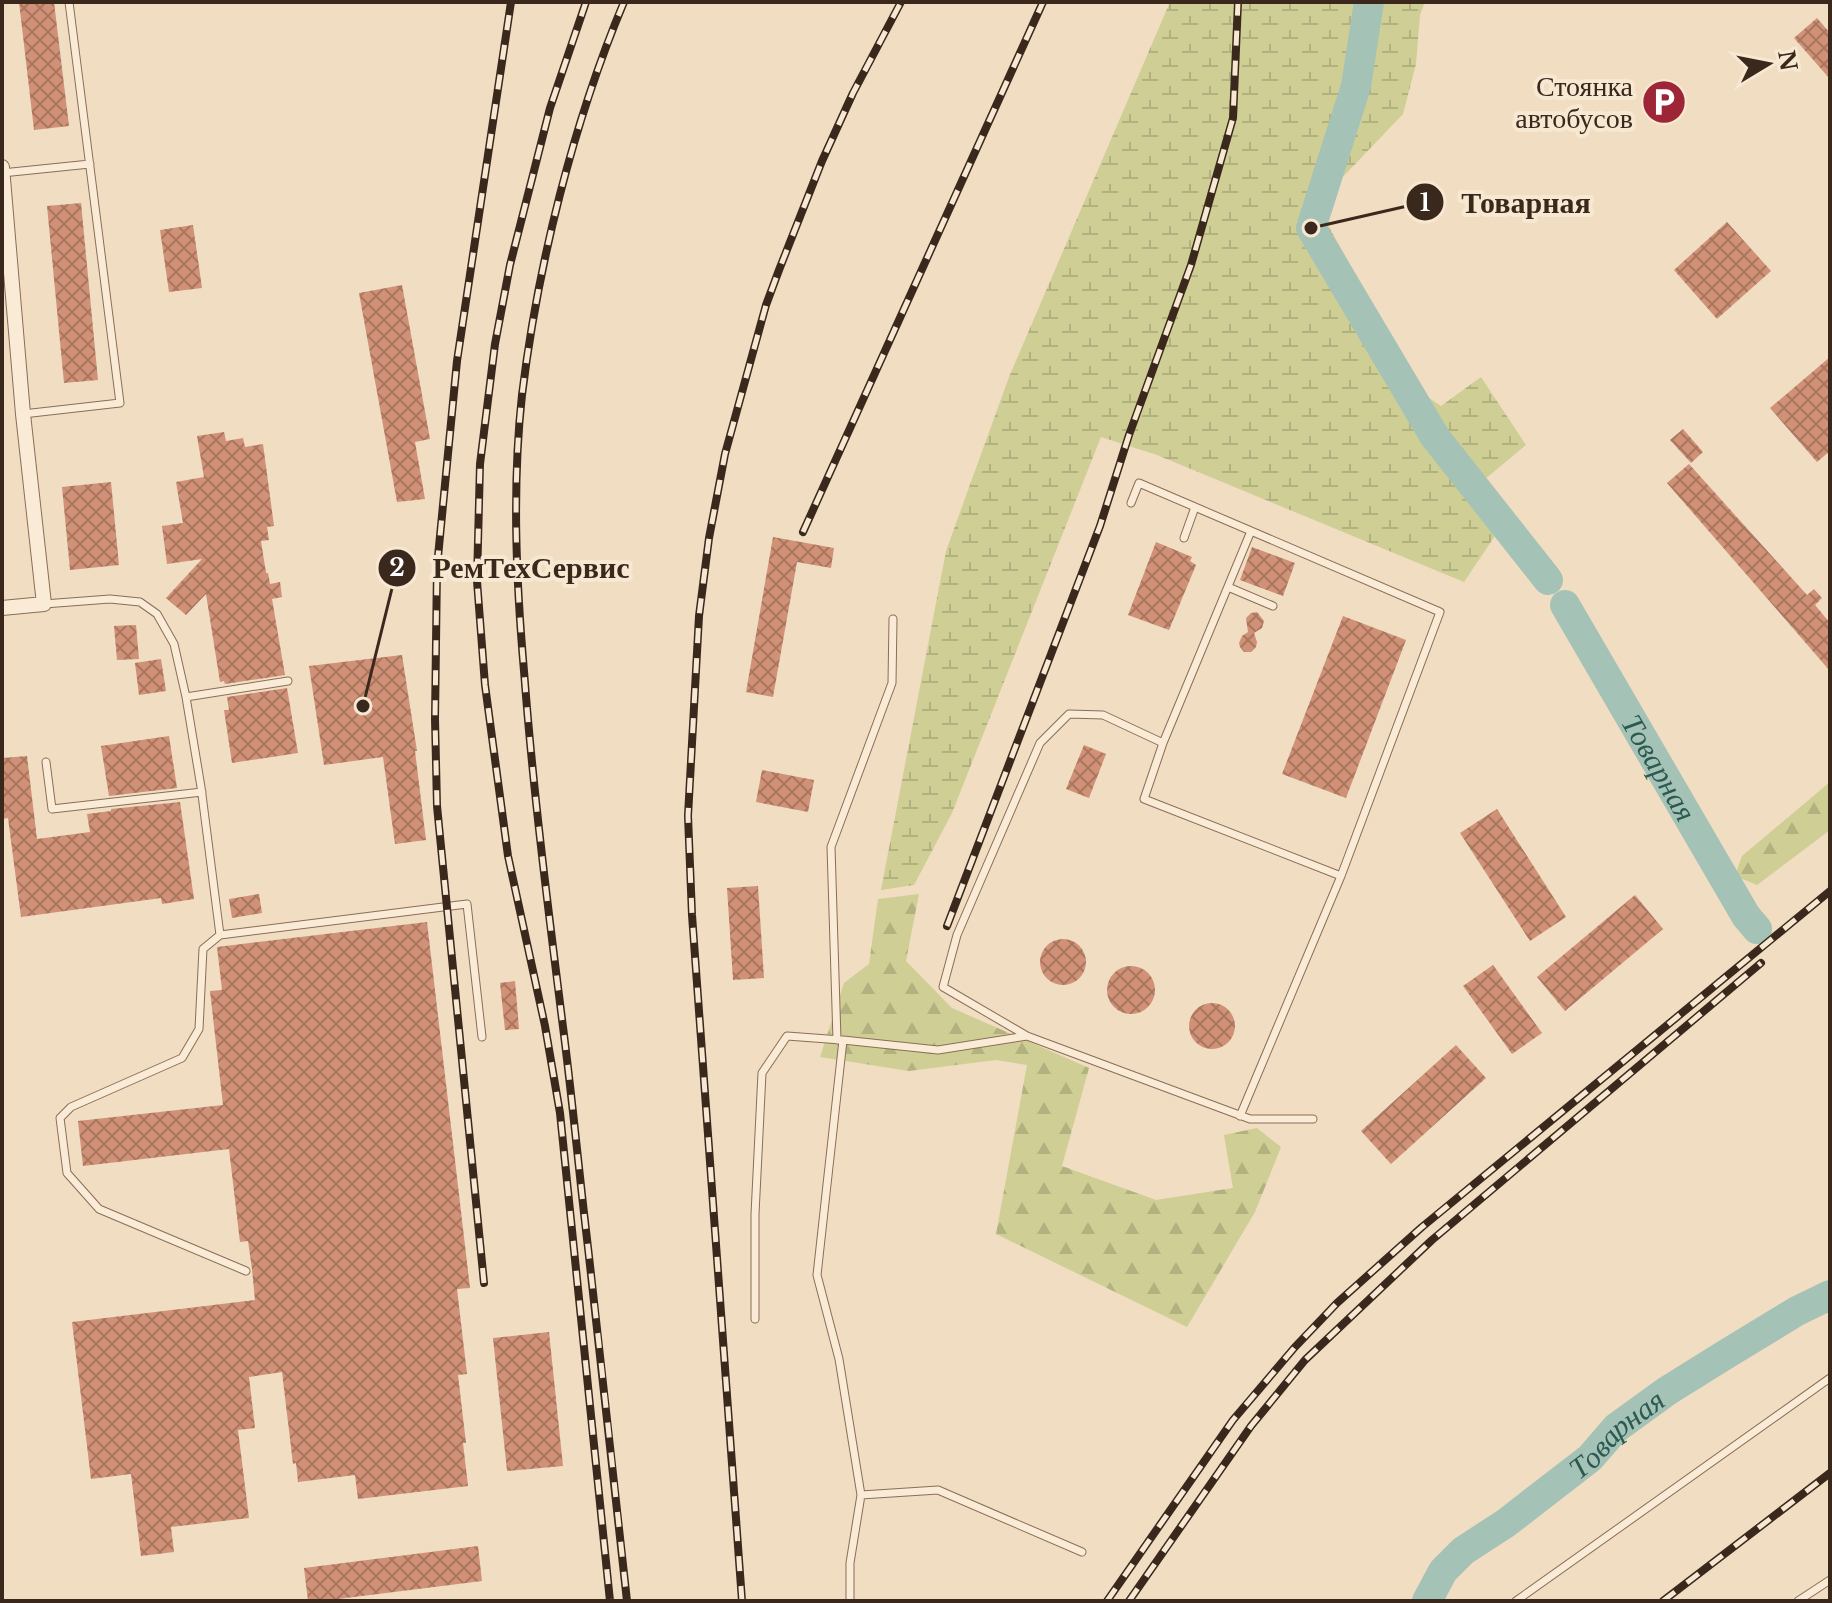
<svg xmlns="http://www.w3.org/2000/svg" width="1832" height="1603" viewBox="0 0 1832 1603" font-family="'Libre Baskerville',serif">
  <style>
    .forest { fill: url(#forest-firs) }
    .wetland { fill: url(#wetland-marsh) }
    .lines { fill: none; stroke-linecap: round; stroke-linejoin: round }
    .river { stroke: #a5c2b6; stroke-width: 30 }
    .building { fill: url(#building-cross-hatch) }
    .lane-casing { stroke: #8b6d58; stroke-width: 9 }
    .street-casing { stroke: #8b6d58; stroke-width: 16 }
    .lane { stroke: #faebd6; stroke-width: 7 }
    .street { stroke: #faebd6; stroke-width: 14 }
    .rail-casing { stroke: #3a281d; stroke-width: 8 }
    .rail { stroke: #f7e8d2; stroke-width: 5; stroke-dasharray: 15; stroke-linecap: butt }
    .labels { text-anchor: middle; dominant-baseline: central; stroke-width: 8; stroke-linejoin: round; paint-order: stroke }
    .poi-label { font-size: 28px; fill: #3a281d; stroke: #f7e8d2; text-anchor: end }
    .water-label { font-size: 30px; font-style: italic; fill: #2c5a52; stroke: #f7e8d2 }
    .leader { fill: none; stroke: #3a281d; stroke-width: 3 }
    .callout-dot { fill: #3a281d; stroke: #f7e8d2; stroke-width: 3 }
    .mark-label { font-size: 24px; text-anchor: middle; font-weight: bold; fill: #fff }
    .callout-label { font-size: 30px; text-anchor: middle; font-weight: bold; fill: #3a281d; stroke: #f7e8d2; stroke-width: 8; stroke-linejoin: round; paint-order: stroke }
  </style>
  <defs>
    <pattern id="forest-firs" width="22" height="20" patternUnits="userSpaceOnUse" patternTransform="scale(2)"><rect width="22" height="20" fill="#cfce95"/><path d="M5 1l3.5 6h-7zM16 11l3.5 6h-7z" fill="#b2b180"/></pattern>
    <pattern id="wetland-marsh" width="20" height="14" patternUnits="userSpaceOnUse" patternTransform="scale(2)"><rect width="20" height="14" fill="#cfce95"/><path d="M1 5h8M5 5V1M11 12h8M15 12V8" fill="none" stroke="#b2b180"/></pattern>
    <pattern id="building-cross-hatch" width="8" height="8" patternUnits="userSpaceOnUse" patternTransform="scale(2)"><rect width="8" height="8" fill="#d09176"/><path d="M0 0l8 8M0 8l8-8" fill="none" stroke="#aa7660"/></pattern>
  </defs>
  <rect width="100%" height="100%" fill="#f0ddc2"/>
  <path class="forest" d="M1830,782V830L1757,885L1735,876L1742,856Z
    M919,894L906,961L952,1008L1089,1068L1062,1166L1156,1200L1233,1188L1224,1135L1257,1128L1281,1147L1255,1212L1187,1327L996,1234L1027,1065L996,1060L909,1071L820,1057L844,983L869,964L878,899Z"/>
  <path class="wetland" d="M1170,2H1425L1420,15L1416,64L1403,114L1337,183L1325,220L1423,394L1441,406L1481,377L1526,445L1485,479L1511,512L1464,582L1157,455L1101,437L952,813L914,885L881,890L946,551L1009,377Z"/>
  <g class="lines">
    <g class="river">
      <path d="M1369,2L1356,86L1311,228L1435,437L1548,580"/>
      <path id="s1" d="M1565,605L1746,916L1757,929"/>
      <path id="s2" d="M1427,1601L1443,1571L1463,1551L1506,1523L1590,1458L1616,1428L1667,1391L1728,1353L1797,1311L1830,1295"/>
    </g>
  </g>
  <path class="building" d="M19,2H54L69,126L34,130Z
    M1817,18L1830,33V79L1794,38Z
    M81,203L98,380L64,383L47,206Z
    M1727,222L1771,271L1717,319L1674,270Z
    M193,225L202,288L169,292L160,230Z
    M402,285L430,439L415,442L425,499L397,502L359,293Z
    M1830,357V451L1817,462L1770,408Z
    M1683,429L1703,452L1691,463L1670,440Z
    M224,432L226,441L243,438L245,447L263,444L274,526L267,527L269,540L261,541L266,573H268L270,584L280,582L282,597L272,599L285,675L225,684L224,681L220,682L206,594L186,615L166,598L202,559L167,564L162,526L183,523L176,482L204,477L197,436Z
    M1689,464L1807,595L1814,589L1822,598L1815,605L1830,623V671L1667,483Z
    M111,482L119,565L70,570L62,487Z
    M773,537L834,548L831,568L797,562L773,697L746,692Z
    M1156,542L1192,557L1190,561L1196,565L1169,630L1128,615Z
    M1252,547L1295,563L1283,596L1240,580Z
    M1257,612L1264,621L1262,628L1254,633L1257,642L1256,647L1251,652H1244L1240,647L1239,643L1242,636L1248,632L1246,618L1251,613Z
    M1343,616L1406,640L1346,798L1282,774Z
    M136,625L139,659L117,660L114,626Z
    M402,655L417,751H415L426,840L395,844L383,757L324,765L309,666Z
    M161,659L166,691L139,695L135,663Z
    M287,688L298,753L232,763L224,710H229L227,697Z
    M169,736L177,788L109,796L101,746Z
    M1084,745L1106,754L1089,798L1066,789Z
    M27,756L37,839L90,832L87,814L111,811V809L180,802L194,899L162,904L161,898L21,917L8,818L2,819V758Z
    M762,770L814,780L808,812L756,802Z
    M1497,809L1566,917L1530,941L1460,833Z
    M758,886L764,978L733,980L727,888Z
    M259,894L262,913L232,918L229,899Z
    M1635,895L1663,929L1565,1011L1537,977Z
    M427,922L470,1288L457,1289L467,1374L458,1375L466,1443H463L468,1486L358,1499L355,1475L298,1482L296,1463L293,1464L282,1372L249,1377L255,1428L238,1430L249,1518L171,1527L174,1552L141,1556L131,1474L91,1479L72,1322L255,1300L252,1269L248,1241L240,1242L229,1149L83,1166L78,1121L223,1105L210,991L222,990L217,947Z
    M1040 962a23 23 0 1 1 46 0a23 23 0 1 1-46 0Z
    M1493,965L1542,1033L1512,1054L1463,986Z
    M1107 990a24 24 0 1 1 48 0a24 24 0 1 1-48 0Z
    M515,981L519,1029L505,1030L500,983Z
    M1189 1026a23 23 0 1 1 46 0a23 23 0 1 1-46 0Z
    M1456,1045L1486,1078L1391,1164L1361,1131Z
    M549,1332L563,1466L507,1471L493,1338Z
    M478,1546L482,1581L322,1601H308L304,1568Z"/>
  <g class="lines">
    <g class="lane-casing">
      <path id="lane" d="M2,173L90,164
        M23,414L120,403L69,2
        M1131,503L1139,483L1195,507
        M1184,538L1195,507L1251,531
        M1228,587L1273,606
        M44,604L110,599L140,602L157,614L174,644L186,697L201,787L220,935L203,949L199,1029L182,1058L71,1107L60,1118L67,1173L99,1209L246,1271
        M186,697L288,681
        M1163,743L1251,531L1440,612L1341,876
        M46,762L52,809L202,792
        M220,935L467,904L482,1037
        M1027,1036L943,987L957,935L1040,743L1069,714L1103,715L1163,743L1144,799L1341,876L1240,1116
        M837,1040L831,847L892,683L893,619
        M755,1319V1214L762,1073L787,1036L841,1040
        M1082,1552L938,1490L861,1495L839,1359L817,1275L843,1040L938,1050L1027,1036L1250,1119H1313
        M850,1601V1563L861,1495
        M1516,1601L1830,1378
        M1798,1601L1830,1580"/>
    </g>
    <g class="street-casing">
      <path id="street" d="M2,167L23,414L44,604L2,608"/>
    </g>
    <use href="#lane" class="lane"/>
    <use href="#street" class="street"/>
    <g class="rail-casing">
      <path id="rail" d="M586,2L550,108L510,265L495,344L480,464L477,581L485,685L508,856L545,1026L560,1113L610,1601
        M624,2C573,123 538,264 522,395C512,486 516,579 524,671C533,790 548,908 563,1027C571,1089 577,1151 584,1213C599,1342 613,1471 627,1601
        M803,532L1043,2
        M947,926L1100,526L1129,435L1191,265L1233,118L1238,2
        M484,1283L437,806L435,719L437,567L457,361L511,2
        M742,1601L692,915L688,816L699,616L709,538L725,454L766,305L779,270L822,161L853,93L901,2
        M1107,1601L1233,1420L1295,1347L1337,1303L1422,1227L1830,891
        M1129,1601L1251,1426L1305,1360L1432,1240L1761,963
        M1663,1601L1830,1473"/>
    </g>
    <use href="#rail" class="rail"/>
  </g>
  <defs>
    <g id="parking-disc" transform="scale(2.3)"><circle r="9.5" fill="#9d2535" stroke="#f7e8d2"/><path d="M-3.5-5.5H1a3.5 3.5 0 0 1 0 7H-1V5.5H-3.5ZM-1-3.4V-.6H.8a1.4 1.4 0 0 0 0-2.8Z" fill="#fff"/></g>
  </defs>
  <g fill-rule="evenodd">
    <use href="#parking-disc" x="1664" y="102"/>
  </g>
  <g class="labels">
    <g class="poi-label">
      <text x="1633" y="86">Стоянка<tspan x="1633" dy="32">автобусов</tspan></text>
    </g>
    <g class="water-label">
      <text stroke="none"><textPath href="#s1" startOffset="188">Товарная</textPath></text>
      <text stroke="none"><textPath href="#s2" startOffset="256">Товарная</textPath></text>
    </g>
  </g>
  <path class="leader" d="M1311 228L1425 202M363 706L397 568"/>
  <g class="callout-dot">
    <circle cx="1311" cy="228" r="8"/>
    <circle cx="363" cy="706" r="8"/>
    <circle cx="1425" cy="202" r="20"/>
    <circle cx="397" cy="568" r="20"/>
  </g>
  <g class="mark-label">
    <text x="1425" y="211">1</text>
    <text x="397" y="576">2</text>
  </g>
  <g class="callout-label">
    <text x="1526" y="213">Товарная</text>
    <text x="531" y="578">РемТехСервис</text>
  </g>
  <rect width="1832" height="1603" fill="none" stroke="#3a281d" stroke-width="8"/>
  <g transform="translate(1768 64) rotate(80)" stroke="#f7e8d2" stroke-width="6" paint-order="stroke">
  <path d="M0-6L14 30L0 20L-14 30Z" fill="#3a281d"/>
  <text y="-12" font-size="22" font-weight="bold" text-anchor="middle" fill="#3a281d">N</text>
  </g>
</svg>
